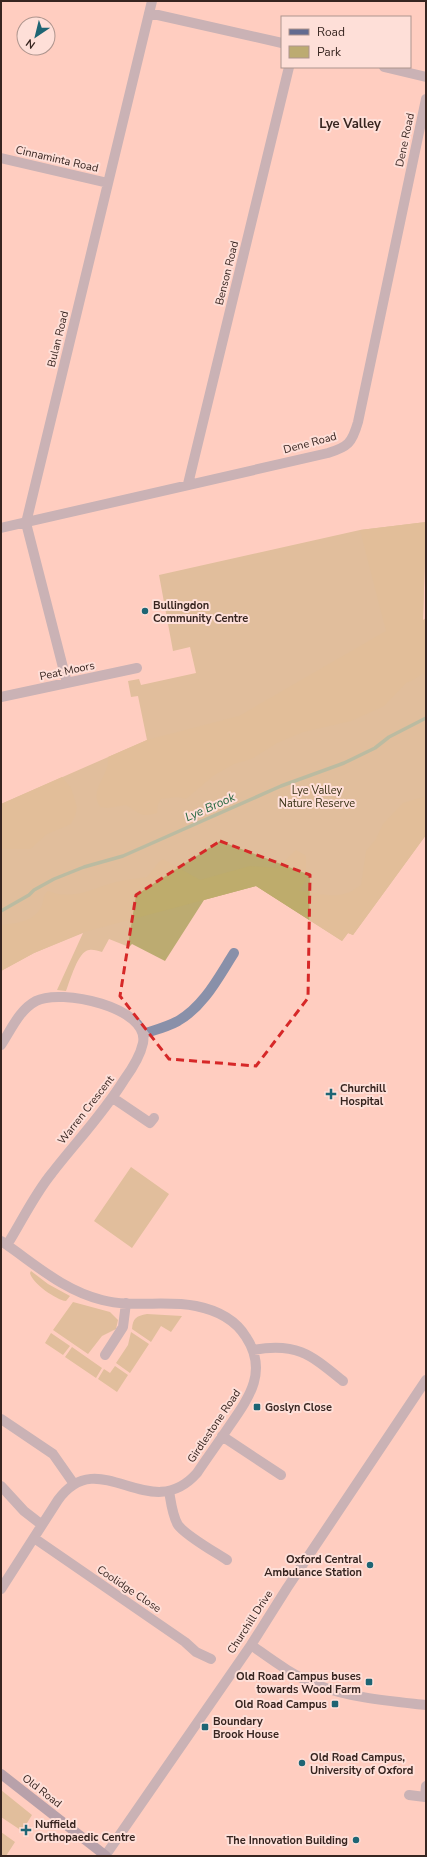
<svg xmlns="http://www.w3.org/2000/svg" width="427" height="1857" viewBox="0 0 427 1857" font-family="'Nunito Sans',sans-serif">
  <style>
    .green { fill: #bcab71 }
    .forest { fill: #beac6c }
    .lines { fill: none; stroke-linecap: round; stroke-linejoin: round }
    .stream { stroke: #69a57d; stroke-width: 3.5 }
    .street { stroke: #8990a9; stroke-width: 10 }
    .secondary { stroke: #636b90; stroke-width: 10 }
    .marked { fill: none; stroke: #d62828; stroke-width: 3; stroke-dasharray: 8 5; stroke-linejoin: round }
    .poi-dot { fill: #1e6574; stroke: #fedfd8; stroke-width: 1.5 }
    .labels { text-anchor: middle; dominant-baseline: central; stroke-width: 4; stroke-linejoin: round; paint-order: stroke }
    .street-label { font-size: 11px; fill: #372520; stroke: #fedfd8 }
    .poi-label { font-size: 11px; font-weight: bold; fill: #372520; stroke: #fedfd8; text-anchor: start }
    .park-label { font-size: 11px; fill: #383013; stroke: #fedfd8 }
    .water-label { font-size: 12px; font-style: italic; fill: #23663f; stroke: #fedfd8 }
    .quarter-label { font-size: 13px; font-weight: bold; fill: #372520; stroke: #fedfd8 }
  </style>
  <rect width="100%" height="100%" fill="#ffcdc0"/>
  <path class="green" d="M426,522L423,621L426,646V835L353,935L348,933L342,941L256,886L204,900L165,961L132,944L129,947L109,939L102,952C98,951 93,949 89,950C78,951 70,981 66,991L57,990L83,933L34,953L1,971V804L147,740L138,696L131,697L128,681L139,679L141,685L196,673L190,647L173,651L159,575L360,530Z
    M131,1167L169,1194L132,1248L94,1221Z
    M31,1271L48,1284L70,1296L66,1301C56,1300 32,1283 30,1273Z
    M73,1302L110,1312L118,1320L116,1329L102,1336L88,1354L53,1330Z
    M147,1314L182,1316L171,1332L161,1326L151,1342L132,1329C133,1318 136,1316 147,1314Z
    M131,1332L149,1344L130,1373L116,1363L128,1345Z
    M51,1333L70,1346L63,1355L45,1343Z
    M72,1347L102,1368L96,1378L65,1357Z
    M115,1366L128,1375L117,1392L98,1379L104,1369L110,1373Z
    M1,1790L32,1815L22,1831L1,1817Z
    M1,1832L15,1842L6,1856H1Z"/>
  <path class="forest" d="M426,522L423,620L426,618V677L423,673L415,679L406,683L384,706L351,721L303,732L277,743L251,759L234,764L213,776L186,799L177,797L161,799L158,804L157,813C139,818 141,813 126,805L108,808L100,807C91,792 102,783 106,770C108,766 108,761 108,757L147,740L239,716L386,631L360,530Z
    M62,777L71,788L77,807L75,816L71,824L47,834L30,849H1V804Z
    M426,796V835L353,935L348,933L342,941L256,886L84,932L34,953L1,971V925C18,923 35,922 42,905C44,899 43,895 48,891C70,900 88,891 109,884C121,880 134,879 147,877L159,862L163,859L200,880L250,866L277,868L296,850L306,856V880L299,891C315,892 332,899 347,893C352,892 356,888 361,885L366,851L376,839L383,824L403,803Z"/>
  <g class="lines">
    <path class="stream" d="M1,911L29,895L34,890L54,879L84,867L123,856L281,786L344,763L375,748L389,737L426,718"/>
    <path class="street" d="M149,13L282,43
      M384,67L426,77
      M1,158L108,183
      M188,484L289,67
      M1,528L328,453C348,447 352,443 358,422L426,99
      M67,683L26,523L152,1
      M1,697L137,668
      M143,1034C155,1030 167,1027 178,1021C204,1006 218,978 234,953
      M1,1045C11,1030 19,1010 36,1001C60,988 150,1007 143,1043C140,1057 132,1069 124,1080C103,1114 76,1142 52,1173C34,1195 22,1221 7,1245
      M113,1098L150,1123L154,1118
      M1,1241C34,1263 62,1290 102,1300C133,1308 165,1300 196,1306C216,1310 235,1319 246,1337C269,1372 248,1399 228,1428C218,1443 207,1458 197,1473C149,1527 100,1442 58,1500L1,1589
      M253,1350C297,1342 311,1355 343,1381
      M105,1355L123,1327L126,1303
      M1,1419L53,1454L74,1484
      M222,1436L281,1475
      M1,1486L24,1511L42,1525
      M169,1491C171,1502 172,1515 178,1525C186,1536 215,1552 227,1560
      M34,1538L185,1642L196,1652L211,1659
      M251,1645C271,1659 293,1676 317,1685C351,1698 390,1701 426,1705
      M409,1795L425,1797L426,1786
      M105,1856L251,1645L287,1588L426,1380"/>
    <path class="secondary" d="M1,1774L106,1856"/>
  </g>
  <path d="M0 0H427V1857H0ZM220,841L310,875L308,998L256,1066L169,1059L120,996L136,895Z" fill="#ffcdc0" fill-opacity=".55" fill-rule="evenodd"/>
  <path class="marked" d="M220,841L310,875L308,998L256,1066L169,1059L120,996L136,895Z"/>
  <g class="poi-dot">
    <circle cx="145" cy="611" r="4"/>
    <path d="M329 1088h4v4h4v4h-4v4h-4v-4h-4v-4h4z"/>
    <rect x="253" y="1403" width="8" height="8" rx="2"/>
    <circle cx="370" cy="1565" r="4"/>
    <rect x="365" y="1678" width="8" height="8" rx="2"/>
    <rect x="331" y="1700" width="8" height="8" rx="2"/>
    <rect x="201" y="1723" width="8" height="8" rx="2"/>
    <circle cx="302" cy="1763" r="4"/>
    <path d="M24 1824h4v4h4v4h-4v4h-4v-4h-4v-4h4z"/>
    <circle cx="356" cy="1840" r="4"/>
  </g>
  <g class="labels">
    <g class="street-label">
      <text transform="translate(405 140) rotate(-78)">Dene Road</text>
      <text transform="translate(57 159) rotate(13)">Cinnaminta Road</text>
      <text transform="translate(227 273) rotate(-76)">Benson Road</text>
      <text transform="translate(58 339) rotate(-76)">Bulan Road</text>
      <text transform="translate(310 443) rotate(-15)">Dene Road</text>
      <text transform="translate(67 671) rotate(-12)">Peat Moors</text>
      <text transform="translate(86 1110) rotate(-52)">Warren Crescent</text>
      <text transform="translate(214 1426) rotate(-56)">Girdlestone Road</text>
      <text transform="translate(129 1589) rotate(34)">Coolidge Close</text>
      <text transform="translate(250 1622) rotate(-57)">Churchill Drive</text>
      <text transform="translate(42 1791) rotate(38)">Old Road</text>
    </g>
    <g class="poi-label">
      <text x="153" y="605">Bullingdon<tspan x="153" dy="13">Community Centre</tspan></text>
      <text x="340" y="1088">Churchill<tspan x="340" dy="13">Hospital</tspan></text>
      <text x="265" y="1407">Goslyn Close</text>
      <text x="362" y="1559" text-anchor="end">Oxford Central<tspan x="362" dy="13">Ambulance Station</tspan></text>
      <text x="361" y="1676" text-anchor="end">Old Road Campus buses<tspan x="361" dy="13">towards Wood Farm</tspan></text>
      <text x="327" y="1704" text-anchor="end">Old Road Campus</text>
      <text x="213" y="1721">Boundary<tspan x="213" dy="13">Brook House</tspan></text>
      <text x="310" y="1757">Old Road Campus,<tspan x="310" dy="13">University of Oxford</tspan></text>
      <text x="35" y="1824">Nuffield<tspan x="35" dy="13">Orthopaedic Centre</tspan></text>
      <text x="348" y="1840" text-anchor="end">The Innovation Building</text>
    </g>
    <g class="park-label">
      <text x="317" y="790">Lye Valley<tspan x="317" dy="13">Nature Reserve</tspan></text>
    </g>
    <g class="water-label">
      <text transform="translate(210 807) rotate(-24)">Lye Brook</text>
    </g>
    <g class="quarter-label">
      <text x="350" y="124">Lye Valley</text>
    </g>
  </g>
  <rect width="427" height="1857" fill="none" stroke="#372520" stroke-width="4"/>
  <rect x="281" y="16" width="130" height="52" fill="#fedfd8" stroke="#ae958e"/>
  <rect x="289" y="29" width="20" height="6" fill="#636b90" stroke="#ae958e"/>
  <text x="317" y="36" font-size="12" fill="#372520">Road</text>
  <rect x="289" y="46" width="20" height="12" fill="#bcab71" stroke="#ae958e"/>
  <text x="317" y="56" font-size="12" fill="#372520">Park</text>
  <g transform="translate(36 36) rotate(215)"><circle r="19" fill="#fedfd8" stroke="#ae958e"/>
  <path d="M0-3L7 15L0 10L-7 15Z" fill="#1e6574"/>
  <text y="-6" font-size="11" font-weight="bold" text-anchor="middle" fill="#372520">N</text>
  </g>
</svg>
